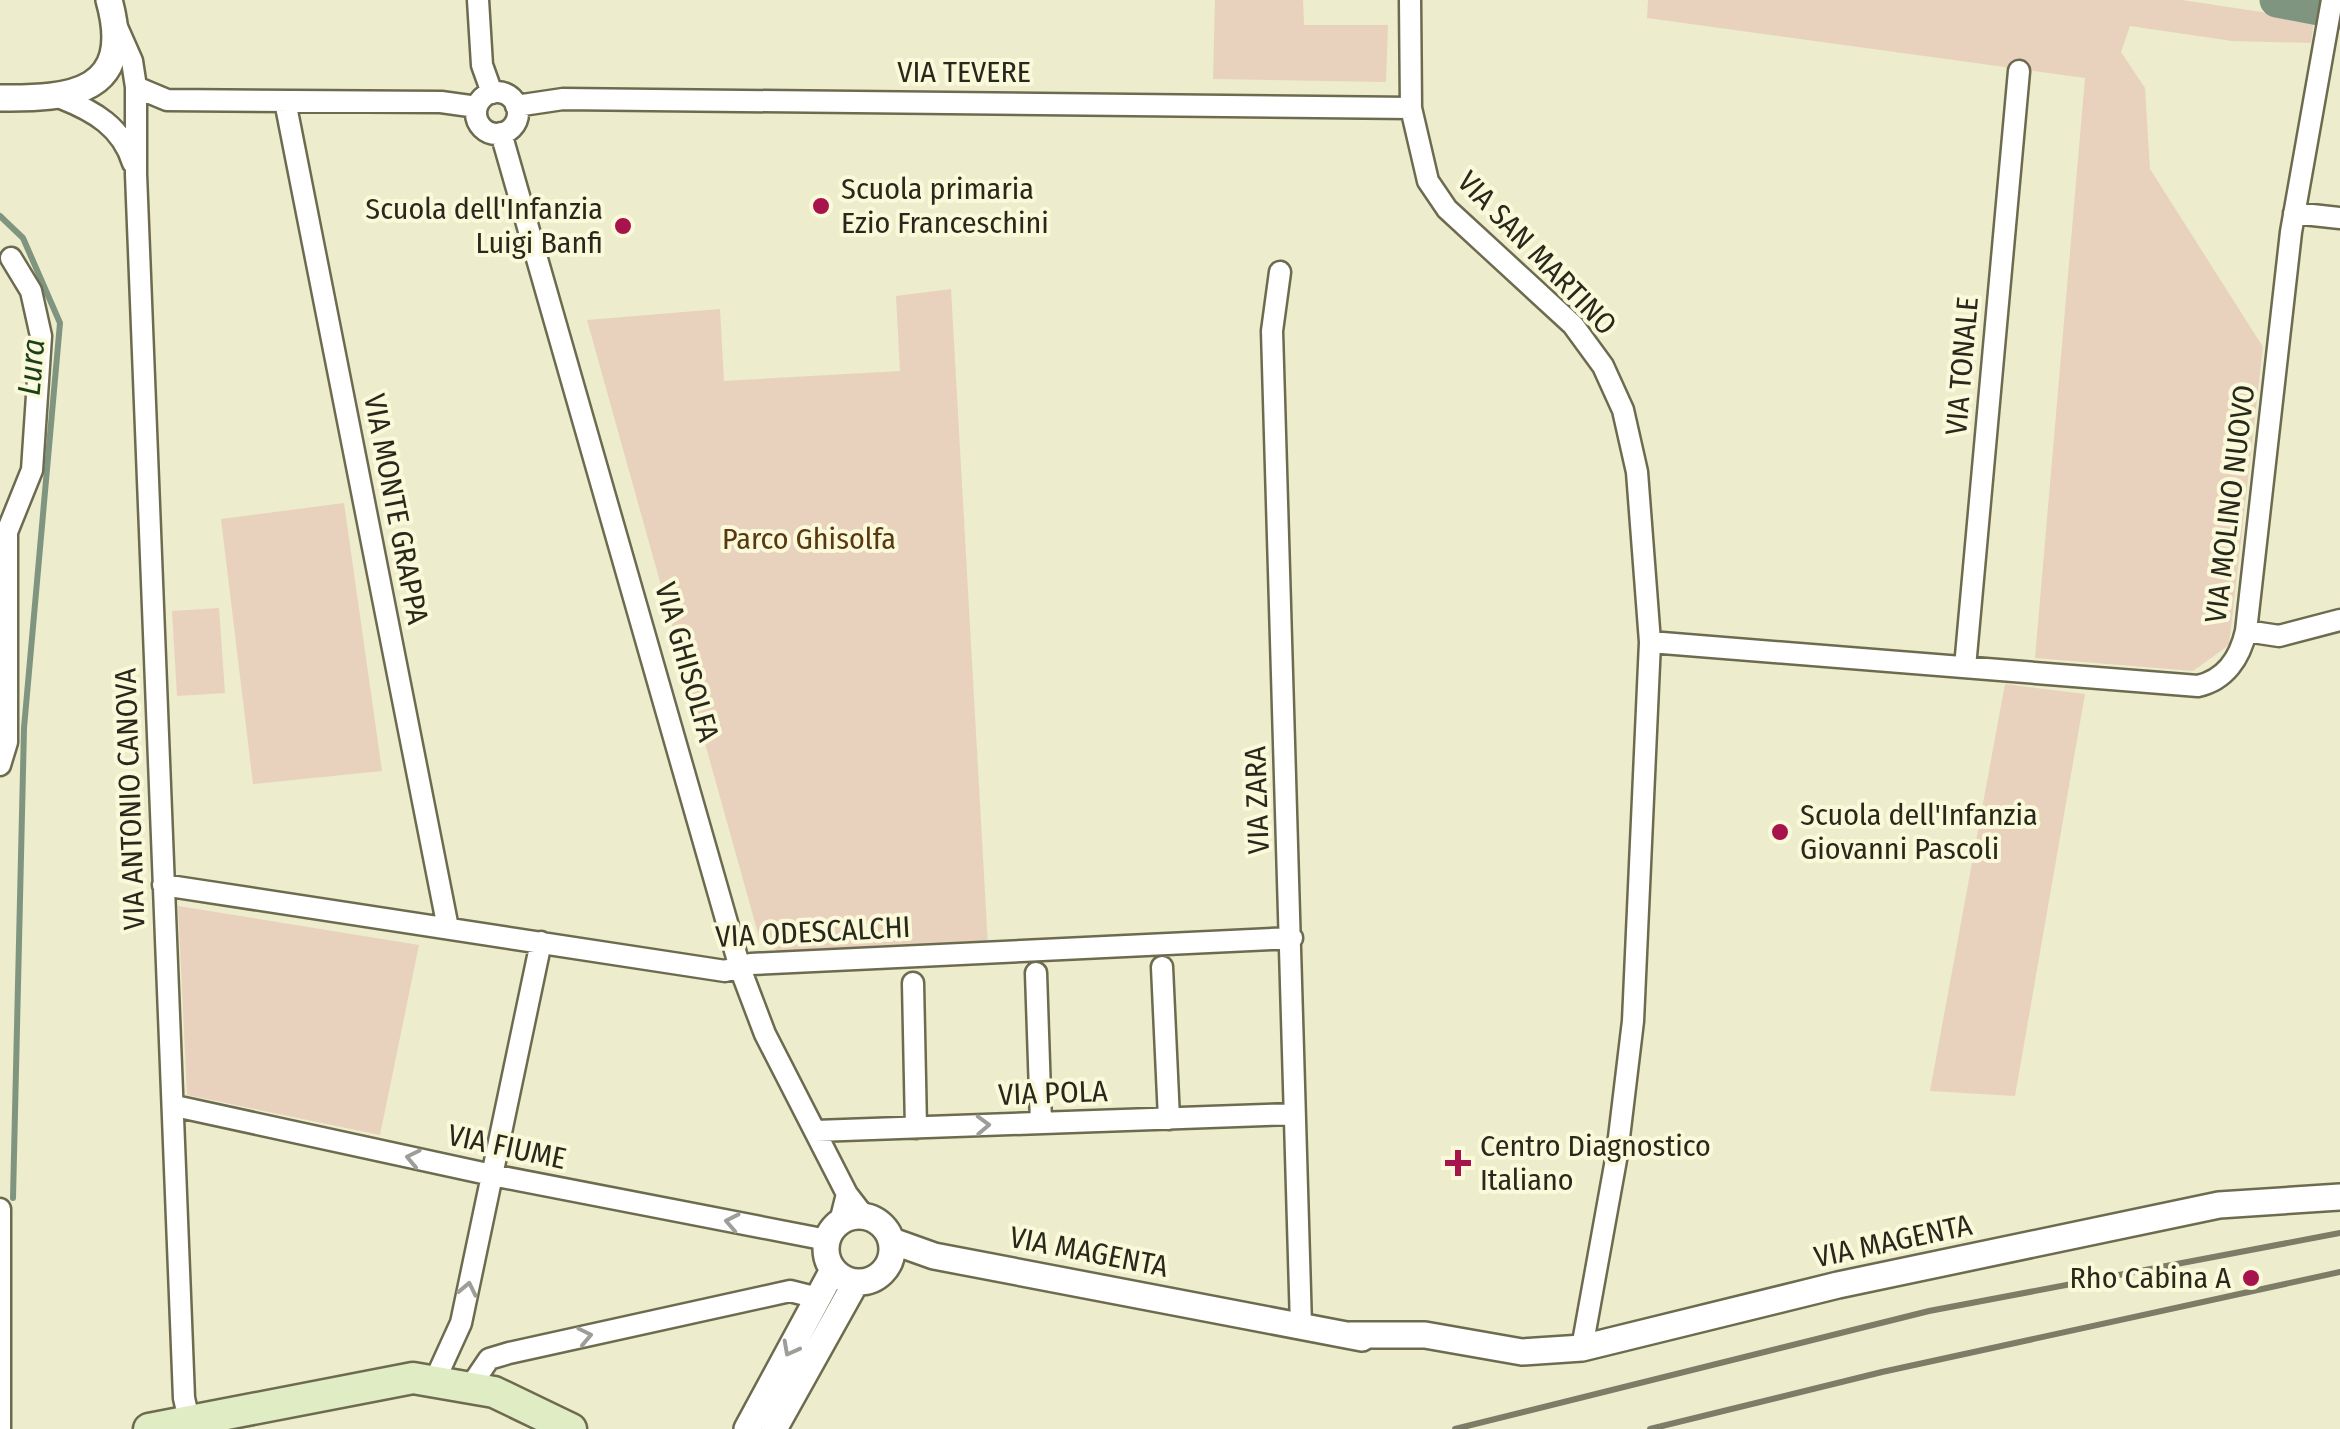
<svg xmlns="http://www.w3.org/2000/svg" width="2340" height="1429" viewBox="0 0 2340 1429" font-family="'Fira Sans Condensed',sans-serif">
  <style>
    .green { fill: #e8d2be }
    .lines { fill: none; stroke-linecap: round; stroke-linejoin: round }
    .stream { stroke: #80957f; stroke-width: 6 }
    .river { stroke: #80957f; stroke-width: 35 }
    .minor-casing { stroke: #6d6b4f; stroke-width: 25 }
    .tertiary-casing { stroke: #6d6b4f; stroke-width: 30 }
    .secondary-casing { stroke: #6d6b4f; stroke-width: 35 }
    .minor { stroke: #fff; stroke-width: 20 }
    .tertiary { stroke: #fff; stroke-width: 25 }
    .secondary { stroke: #e0ecc4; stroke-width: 30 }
    .rail { stroke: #7c7c67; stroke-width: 6 }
    .oneway { stroke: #9e9e99 }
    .poi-dot { fill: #a7144d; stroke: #faf9d9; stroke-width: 4 }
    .labels { text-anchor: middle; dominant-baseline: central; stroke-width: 8; stroke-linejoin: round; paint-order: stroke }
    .street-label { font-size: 30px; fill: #28281c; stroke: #faf9d9 }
    .poi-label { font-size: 30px; fill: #28281c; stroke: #faf9d9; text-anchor: start }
    .park-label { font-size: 30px; fill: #593711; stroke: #faf9d9 }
    .water-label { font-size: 32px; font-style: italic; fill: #1b3e1d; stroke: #faf9d9 }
  </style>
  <rect width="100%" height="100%" fill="#edeccc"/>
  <path class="green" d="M1215,0H1303L1304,25H1388L1386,82L1213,79Z
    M1648,0H2182L2314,20L2311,43L2232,41L2130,26L2121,52L2145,88L2150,169L2263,347L2229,645L2193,671L2035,658L2085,78L1647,18Z
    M951,289L988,946L777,951L759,937L587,320L720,309L724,381L900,371L896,296Z
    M344,503L382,771L253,784L221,519Z
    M219,608L225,693L177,696L172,611Z
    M2005,684L2085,694L2015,1096L1930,1091Z
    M178,906L419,945L380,1135L187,1095Z"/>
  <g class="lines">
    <path class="stream" d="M0,216L23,238L60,323L24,728L13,1198"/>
    <path class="river" d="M2277,0L2340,12"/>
    <g class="minor-casing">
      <path id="minor" d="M478,0L482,65L492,93
        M1410,0L1411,108L1428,181L1447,209L1573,325L1603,366L1623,410L1637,472L1650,642L1633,1021L1617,1154L1582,1348
        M117,27L132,61L136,87V174L184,1398L191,1429
        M136,87L167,100L441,102L477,107
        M476 113a21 21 0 1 1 42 0a21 21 0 1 1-42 0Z
        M61,98C94,111 122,127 133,163
        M285,101L448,928
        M516,106L563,99L1411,108
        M501,133L740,968L765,1034L847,1194L864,1216
        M2294,213L2340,218
        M1280,272L1272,331L1301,1326
        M2246,631L2279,636L2340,620
        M1650,642L2198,686C2225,680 2240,658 2246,631L2291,232L2332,0
        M1965,667L2019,71
        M0,765L7,742V532L32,470L41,336L31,291L11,258
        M163,885L725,971L751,964L1292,938
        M1162,967L1169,1119
        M1036,973L1041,1123
        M913,983L916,1128
        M175,1106L492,1175L827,1240
        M816,1131L1293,1114
        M0,1209V1429
        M840,1222L847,1194
        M435,1380L461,1323L541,942
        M470,1387L489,1359L509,1353L790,1291L818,1298"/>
    </g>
    <g class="tertiary-casing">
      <path id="tertiary" d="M0,98C71,99 135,93 109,0
        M826 1249a33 33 0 1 1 66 0a33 33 0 1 1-66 0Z
        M892,1241L934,1256L1362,1338
        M1350,1335H1425L1522,1352L1582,1348L1838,1285L2219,1205L2340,1197
        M747,1429L833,1270
        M774,1429L856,1282"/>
    </g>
    <g class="secondary-casing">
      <path id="secondary" d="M149,1429L413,1378L494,1392L571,1429"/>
    </g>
    <use href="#minor" class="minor"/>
    <use href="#tertiary" class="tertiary"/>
    <use href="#secondary" class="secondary"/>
    <path class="rail" d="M1455,1429L1929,1311L2340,1233
      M1650,1429L1882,1372L2340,1272"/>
  </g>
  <defs><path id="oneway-chevron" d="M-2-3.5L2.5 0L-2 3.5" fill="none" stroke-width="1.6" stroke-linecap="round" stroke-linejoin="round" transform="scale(2.5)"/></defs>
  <g class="oneway">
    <use href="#oneway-chevron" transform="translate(983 1125) rotate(-2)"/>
    <use href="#oneway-chevron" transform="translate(413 1158) rotate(-168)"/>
    <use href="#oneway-chevron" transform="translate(732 1222) rotate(-169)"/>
    <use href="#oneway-chevron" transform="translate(468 1289) rotate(-78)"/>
    <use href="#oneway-chevron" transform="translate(585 1336) rotate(-12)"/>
    <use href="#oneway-chevron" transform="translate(790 1349) rotate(118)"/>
  </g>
  <g class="poi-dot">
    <circle cx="821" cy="206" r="10"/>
    <circle cx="623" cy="226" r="10"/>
    <circle cx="1780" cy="832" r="10"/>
    <path d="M1453 1148h10v10h10v10h-10v10h-10v-10h-10v-10h10z"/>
    <circle cx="2251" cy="1278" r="10"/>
  </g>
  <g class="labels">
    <g class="street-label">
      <text x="964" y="72">VIA TEVERE</text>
      <text transform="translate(1537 253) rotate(46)">VIA SAN MARTINO</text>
      <text transform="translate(1962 366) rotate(-85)">VIA TONALE</text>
      <text transform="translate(2230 504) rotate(-83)">VIA MOLINO NUOVO</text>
      <text transform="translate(396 509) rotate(79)">VIA MONTE GRAPPA</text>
      <text transform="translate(687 662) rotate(74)">VIA GHISOLFA</text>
      <text transform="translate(130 799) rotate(-92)">VIA ANTONIO CANOVA</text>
      <text transform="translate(1257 800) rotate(-92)">VIA ZARA</text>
      <text transform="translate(813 932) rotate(-3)">VIA ODESCALCHI</text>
      <text transform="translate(1053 1093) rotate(-2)">VIA POLA</text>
      <text transform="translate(507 1147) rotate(12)">VIA FIUME</text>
      <text transform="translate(1893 1241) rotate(-12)">VIA MAGENTA</text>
      <text transform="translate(1089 1252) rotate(11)">VIA MAGENTA</text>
    </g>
    <g class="poi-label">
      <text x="841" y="189">Scuola primaria<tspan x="841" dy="34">Ezio Franceschini</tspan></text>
      <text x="603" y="209" text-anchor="end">Scuola dell'Infanzia<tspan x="603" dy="34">Luigi Banfi</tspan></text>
      <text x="1800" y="815">Scuola dell'Infanzia<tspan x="1800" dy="34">Giovanni Pascoli</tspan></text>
      <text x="1480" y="1146">Centro Diagnostico<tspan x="1480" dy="34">Italiano</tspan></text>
      <text x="2231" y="1278" text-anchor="end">Rho Cabina A</text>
    </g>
    <g class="park-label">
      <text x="809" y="539">Parco Ghisolfa</text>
    </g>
    <g class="water-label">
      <text transform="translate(31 367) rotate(-85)">Lura</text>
    </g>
  </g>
</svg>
